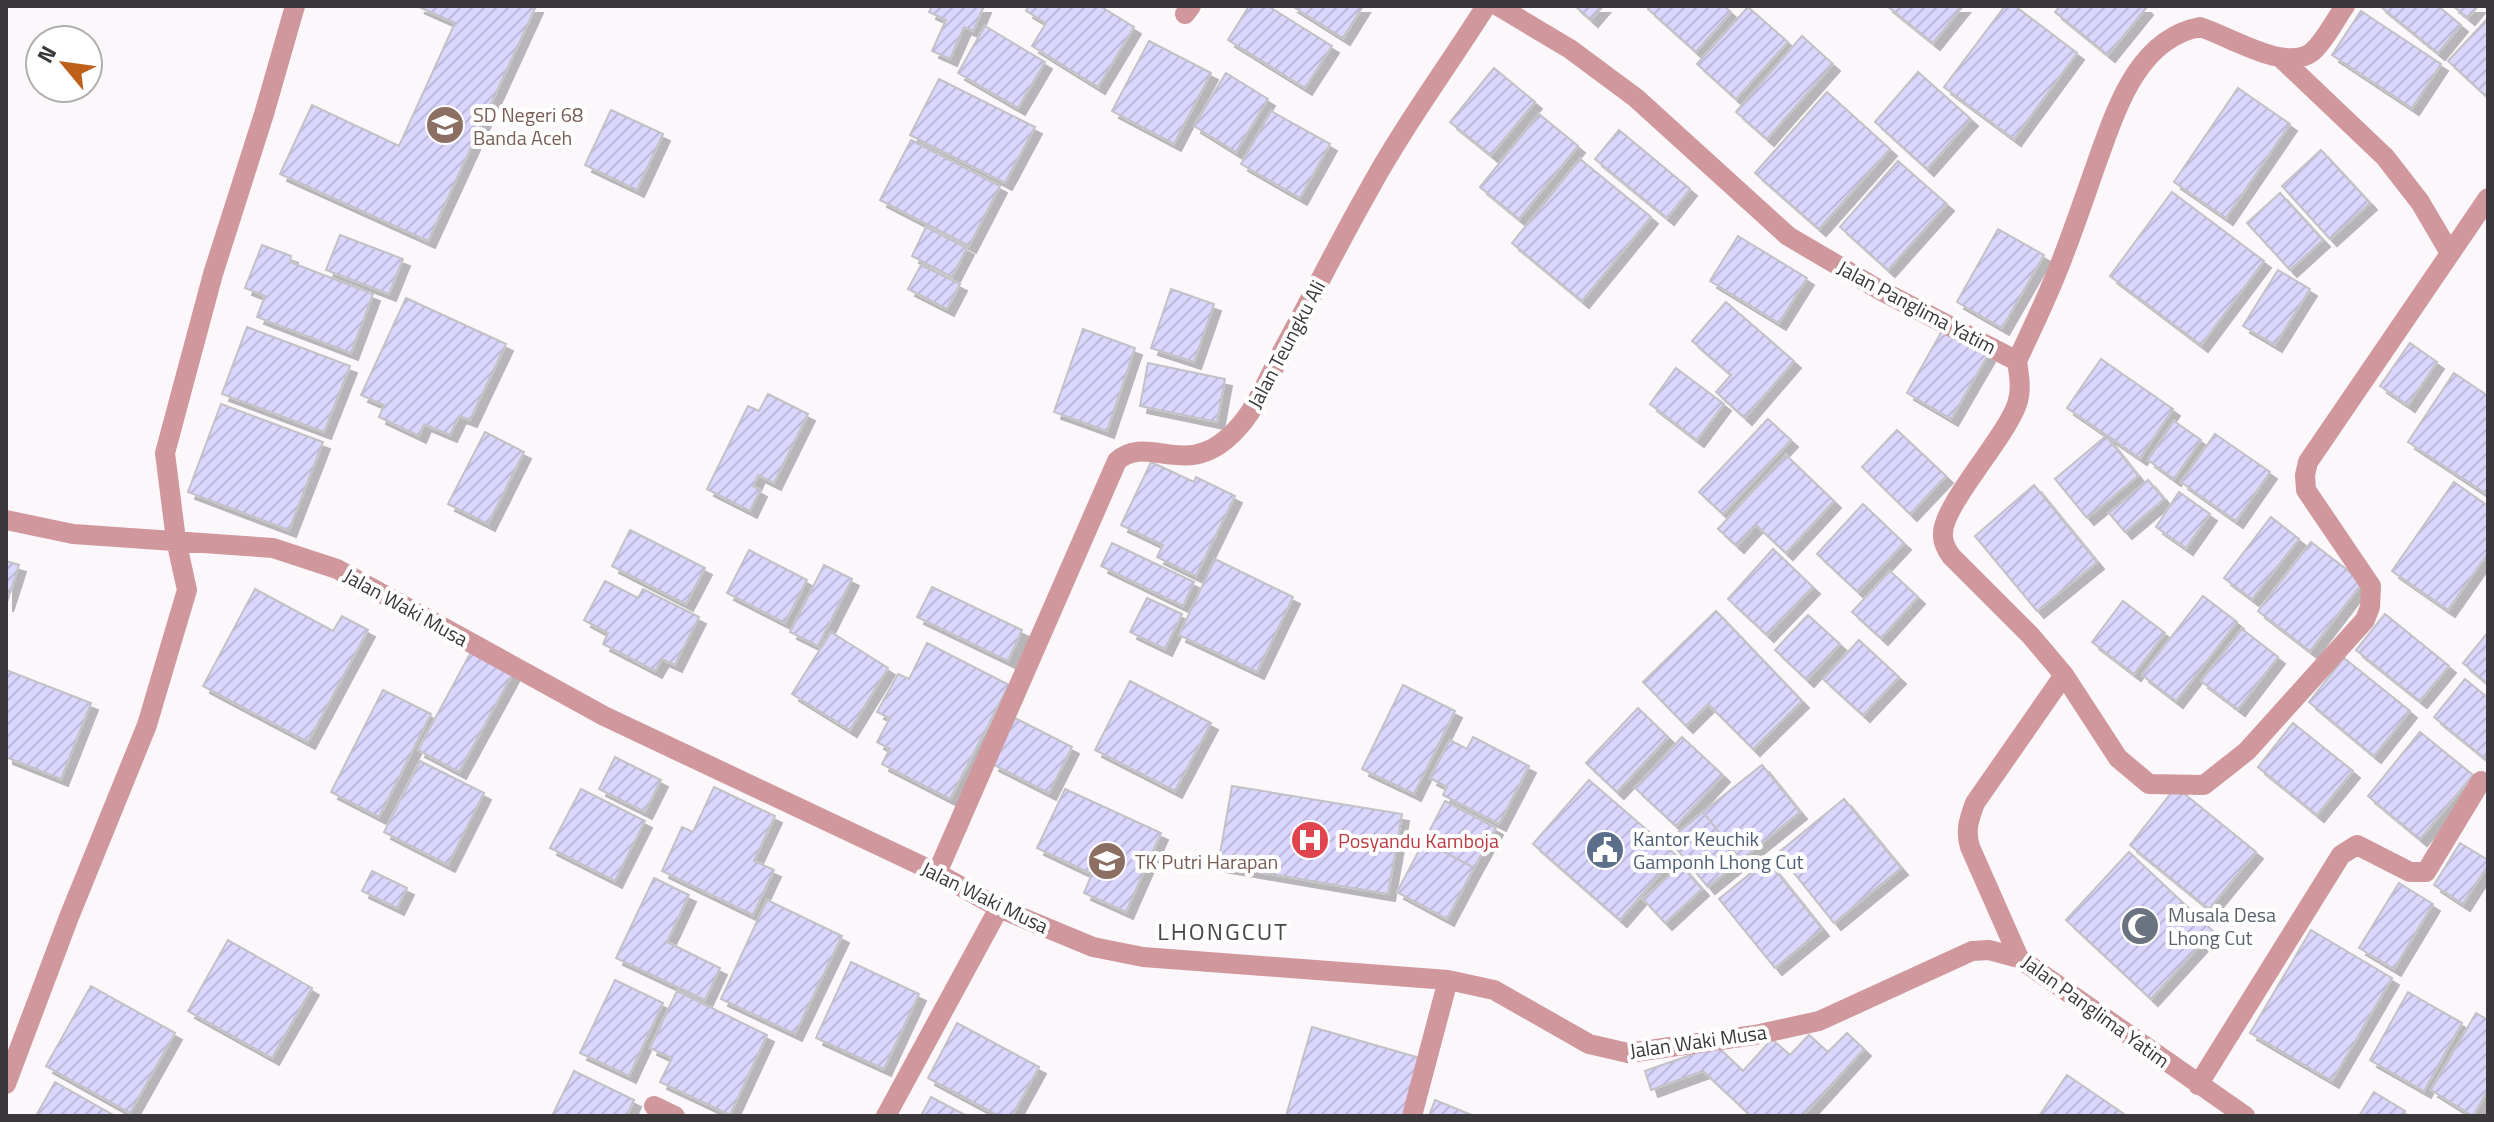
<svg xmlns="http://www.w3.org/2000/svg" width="2494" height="1122" viewBox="0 0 2494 1122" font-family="'Titillium Web',sans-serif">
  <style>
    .building { fill: url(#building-hatch); stroke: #c2c2c6; stroke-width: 2; filter: url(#shadow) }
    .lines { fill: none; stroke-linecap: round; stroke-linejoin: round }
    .minor { stroke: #d0989d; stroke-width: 20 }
    .labels { text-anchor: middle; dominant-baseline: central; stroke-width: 8; stroke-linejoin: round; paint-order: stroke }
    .education-label { font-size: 20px; fill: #785e54; stroke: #fff; text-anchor: start }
    .street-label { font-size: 20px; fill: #3a383a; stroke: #fff }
    .service-label { font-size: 20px; fill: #4e5e75; stroke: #fff; text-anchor: start }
    .health-label { font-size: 20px; fill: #be3a42; stroke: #fff; text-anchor: start }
    .worship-label { font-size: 20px; fill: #5b616d; stroke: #fff; text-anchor: start }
    .quarter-label { font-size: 24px; letter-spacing: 2px; fill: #49464a; stroke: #fff }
  </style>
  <defs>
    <pattern id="building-hatch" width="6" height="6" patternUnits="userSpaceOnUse" patternTransform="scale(2)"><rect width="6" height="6" fill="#dad6fe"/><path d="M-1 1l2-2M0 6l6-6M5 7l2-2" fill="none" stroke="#bcb8da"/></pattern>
    <filter id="shadow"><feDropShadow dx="7" dy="7" stdDeviation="0" flood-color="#0004"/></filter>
  </defs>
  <rect width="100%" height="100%" fill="#fbf7fb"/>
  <path class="building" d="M417,6H536L428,241L280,174L312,105L399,146L455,23Z
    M932,6H984L973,31L964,27L950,59L932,51L946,20L929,12Z
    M1029,6H1100L1134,27L1098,87L1032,46L1046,23L1026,11Z
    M1249,6H1268L1332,46L1305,88L1228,40Z
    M1292,6H1363L1343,38Z
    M1575,6H1603L1591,20Z
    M1651,6H1724L1731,12L1696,52L1648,9Z
    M1887,6H1963L1933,43Z
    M2005,6H2015L2077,53L2014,139L1944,87Z
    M2060,6H2144L2146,8L2108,55L2055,12Z
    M2380,6H2438L2461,25L2438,53Z
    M2453,6H2478L2468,18Z
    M1748,7L1788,42L1736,99L1697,64Z
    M2361,11L2441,64L2412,108L2332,55Z
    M2488,18V98L2448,61Z
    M985,26L1045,62L1018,108L958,73Z
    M1802,36L1833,64L1767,139L1736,112Z
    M1149,41L1211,73L1174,144L1112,111Z
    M1494,68L1535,102L1491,155L1450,122Z
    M1918,72L1971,119L1927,169L1875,122Z
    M1226,73L1268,99L1236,152L1194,126Z
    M939,79L1035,127L1005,183L910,135Z
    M2238,88L2290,124L2226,218L2174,182Z
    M1827,92L1890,149L1819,229L1755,173Z
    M611,110L663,134L637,190L585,165Z
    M1271,111L1330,144L1300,198L1241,164Z
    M1539,114L1578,146L1519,219L1480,187Z
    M1619,130L1690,189L1667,218L1595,159Z
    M911,140L1000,186L969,246L880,200Z
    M2321,150L2370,203L2330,239L2282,186Z
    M1580,159L1651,217L1582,301L1512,243Z
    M1898,161L1947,204L1888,270L1840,227Z
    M2172,192L2264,261L2201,345L2110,276Z
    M2280,193L2323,240L2290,270L2247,223Z
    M926,227L967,248L952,277L912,256Z
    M1998,229L2044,255L2002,328L1957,302Z
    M340,235L403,259L389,294L326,270Z
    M1738,236L1807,278L1779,323L1710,281Z
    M262,245L291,256L290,262L373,294L351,353L257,317L265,296L245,288Z
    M921,265L960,284L947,309L908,289Z
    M2278,270L2310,289L2275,345L2243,326Z
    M1171,289L1214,304L1194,362L1151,348Z
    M406,298L506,344L470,420L459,416L450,435L424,424L419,436L379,417L384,405L361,395Z
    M1726,302L1794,361L1745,418L1716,392L1731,375L1692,341Z
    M247,327L350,366L324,432L222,394Z
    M1083,329L1135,348L1107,431L1054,412Z
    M1943,329L1988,355L1951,419L1907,393Z
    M2410,343L2437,362L2408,405L2380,386Z
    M2101,359L2173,409L2140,458L2067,408Z
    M1148,363L1225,379L1217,422L1140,406Z
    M1676,368L1724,404L1697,440L1650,404Z
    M2454,373L2488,396V495L2408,442Z
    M768,394L808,414L774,483L758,475L753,486L760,490L750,511L707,489L748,406L759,411Z
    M221,404L323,442L289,530L188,492Z
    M1768,419L1791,440L1723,514L1699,492Z
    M2174,421L2201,440L2174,479L2148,460Z
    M1897,430L1946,476L1910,514L1862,467Z
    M485,432L524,452L488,524L448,504Z
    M2215,434L2270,472L2236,521L2181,482Z
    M2106,436L2138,476L2087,518L2055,479Z
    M1786,455L1834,501L1786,553L1756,525L1737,546L1718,529Z
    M1151,462L1194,482L1196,477L1235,496L1196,576L1157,557L1163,545L1121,525Z
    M2148,480L2164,499L2125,532L2109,513Z
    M2454,482L2488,506V553L2448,610L2392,571Z
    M2034,485L2097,562L2037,611L1975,536Z
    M2179,492L2210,514L2186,548L2156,527Z
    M1863,504L1904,543L1858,592L1817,554Z
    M2271,517L2299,539L2252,599L2224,578Z
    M630,530L705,568L686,604L612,566Z
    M2311,542L2363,582L2310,651L2258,611Z
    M1112,543L1194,582L1183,606L1101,566Z
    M1773,549L1813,587L1767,635L1728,599Z
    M749,550L807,580L785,623L727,593Z
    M1215,559L1293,597L1257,672L1179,635Z
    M6,561L19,565L6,605Z
    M824,565L852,579L818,646L790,632Z
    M1890,571L1918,597L1881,638L1852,612Z
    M605,581L638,598L643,589L699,617L675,665L662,659L655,671L603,644L608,633L584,620Z
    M932,587L1022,630L1008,661L917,617Z
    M255,589L333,631L342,616L368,630L308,742L203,686Z
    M2203,596L2237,622L2176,701L2142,675Z
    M1147,598L1182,614L1165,649L1130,632Z
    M2123,601L2165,633L2134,674L2092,642Z
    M1716,611L1802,701L1753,749L1708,704L1686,726L1643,682Z
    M2385,614L2449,666L2420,701L2356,650Z
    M1808,615L1840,644L1807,680L1775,650Z
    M2242,629L2278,657L2238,709L2201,681Z
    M831,632L888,668L850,730L792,694Z
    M2488,632V684L2463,663Z
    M1859,640L1899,677L1863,715L1823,679Z
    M927,643L1009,685L950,799L882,764L890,749L877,742L890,718L877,712L898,674L909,679Z
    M472,650L513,673L459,772L418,750Z
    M2344,658L2410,711L2374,756L2309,702Z
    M6,670L91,703L61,779L6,757Z
    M2465,679L2488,698V761L2434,717Z
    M1130,681L1211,723L1175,791L1095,750Z
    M1403,685L1455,711L1414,794L1362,769Z
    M383,690L431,714L379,817L331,792Z
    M1638,708L1668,737L1617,792L1586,763Z
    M1015,718L1072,747L1049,793L992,764Z
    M2293,723L2353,771L2317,815L2258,767Z
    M2420,732L2473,775L2420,839L2368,796Z
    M1473,737L1529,766L1499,824L1443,795L1447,787L1430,778L1450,740L1467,749Z
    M1682,737L1723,775L1676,826L1635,788Z
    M615,757L661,780L645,812L599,789Z
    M420,761L484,793L448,865L384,832Z
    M1762,765L1800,812L1741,860L1703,812Z
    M1589,780L1676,855L1620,920L1533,844Z
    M1232,786L1402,814L1388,894L1218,865Z
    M714,787L775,816L754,861L774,870L753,915L662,871L682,827L693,832Z
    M2176,787L2256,852L2209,909L2130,845Z
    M581,789L645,821L615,881L550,848Z
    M1065,789L1161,833L1126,912L1084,893L1092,874L1037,848Z
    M1844,799L1901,868L1834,923L1778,853Z
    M1445,801L1496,828L1474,868L1424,841Z
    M1703,812L1741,860L1708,887L1669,840Z
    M1424,841L1474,868L1447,919L1397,892Z
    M2460,843L2488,860V865L2463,904L2434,885Z
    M2129,852L2213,931L2151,999L2066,920Z
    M1767,860L1822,929L1775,968L1719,899Z
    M1681,865L1702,889L1665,923L1643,899Z
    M372,871L407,888L397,908L362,891Z
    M654,878L689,895L667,942L720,968L705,1000L616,958Z
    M2399,883L2433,904L2394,969L2359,948Z
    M767,900L842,936L795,1034L721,999Z
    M2311,930L2392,978L2332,1081L2250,1033Z
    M228,940L312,988L272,1058L188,1011Z
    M851,962L919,994L884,1069L816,1038Z
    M615,980L663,1003L629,1076L580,1053Z
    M91,986L175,1033L130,1113L46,1066Z
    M677,991L767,1035L730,1115L660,1082L672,1058L650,1048Z
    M2408,992L2462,1023L2424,1091L2370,1060Z
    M2476,1013L2488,1020V1090L2473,1116L2431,1090Z
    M957,1023L1039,1067L1012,1116H999L928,1078Z
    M1312,1027L1420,1058L1403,1116H1286Z
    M1847,1033L1864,1049L1803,1116H1751L1703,1071L1651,1090L1645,1071L1717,1046L1743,1071L1772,1039L1790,1055L1809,1035L1828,1052Z
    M574,1071L634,1100L627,1116H552Z
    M2067,1075L2127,1116H2039Z
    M55,1082L115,1116H36Z
    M2374,1092L2405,1111L2401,1116H2359Z
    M931,1097L967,1116H921Z
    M1435,1100L1474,1116H1429Z"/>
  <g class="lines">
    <path class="minor" d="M1498,6L1570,49L1636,98L1788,236L1878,289L2017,361
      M1185,14L1191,6
      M2282,59L2385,157L2420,202L2450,253
      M2017,361C2019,375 2022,390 2017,404C2006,437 1943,505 1943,533C1942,542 1946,549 1951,556L2031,636L2064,675L1975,803C1969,819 1965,831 1970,847L2019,958L2245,1116
      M2017,361C2033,326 2051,290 2064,254C2076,223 2086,193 2097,162C2116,110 2137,39 2200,27C2229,36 2286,73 2312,52C2325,41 2335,20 2345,6
      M6,520L73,534L273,548L337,569L604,716L937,873L999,908L1093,947L1143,957L1448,980L1494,990L1589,1044L1628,1053L1755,1035L1819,1021L1972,951L1989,950L2019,958
      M2064,675L2118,758L2149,784L2204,785L2247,751L2365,620L2370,607L2371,586L2306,490L2305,475L2308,462L2488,198
      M937,873L1117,461C1148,433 1186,481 1233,433C1256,411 1268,378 1283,350C1311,299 1337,246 1366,195C1401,130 1446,69 1486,6
      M6,1084L69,917L147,725L187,590L176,540L165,453L213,274L264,114L295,6
      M2198,1085L2341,855L2357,845L2410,872H2426L2481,781
      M654,1106L675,1116
      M886,1116L999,908
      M1412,1116L1448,980"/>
  </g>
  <defs>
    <g id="school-disc" transform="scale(2)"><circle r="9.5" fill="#8d6e63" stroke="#fff"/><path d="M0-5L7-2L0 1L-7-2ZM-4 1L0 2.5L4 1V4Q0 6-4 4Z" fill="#fff"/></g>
    <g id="hospital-disc" transform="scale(2)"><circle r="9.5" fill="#e0444e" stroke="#fff"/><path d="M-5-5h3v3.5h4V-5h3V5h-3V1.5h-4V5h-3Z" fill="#fff"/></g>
    <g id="civic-disc" transform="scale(2)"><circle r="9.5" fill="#5c6f8a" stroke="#fff"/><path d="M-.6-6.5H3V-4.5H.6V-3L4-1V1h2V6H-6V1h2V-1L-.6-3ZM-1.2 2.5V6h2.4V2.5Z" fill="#fff"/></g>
    <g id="mosque-disc" transform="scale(2)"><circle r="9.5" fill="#6b7280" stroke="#fff"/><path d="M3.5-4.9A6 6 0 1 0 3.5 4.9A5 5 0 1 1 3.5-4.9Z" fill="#fff"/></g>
  </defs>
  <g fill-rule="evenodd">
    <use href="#school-disc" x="445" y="125"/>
    <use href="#hospital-disc" x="1310" y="840"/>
    <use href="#civic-disc" x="1605" y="850"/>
    <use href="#school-disc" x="1107" y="861"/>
    <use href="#mosque-disc" x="2140" y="926"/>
  </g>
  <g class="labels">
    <g class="education-label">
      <text x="473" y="114">SD Negeri 68<tspan x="473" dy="23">Banda Aceh</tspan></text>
      <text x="1135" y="861">TK Putri Harapan</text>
    </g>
    <g class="street-label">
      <text transform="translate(1917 307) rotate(28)">Jalan Panglima Yatim</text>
      <text transform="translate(1286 344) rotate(-62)">Jalan Teungku Ali</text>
      <text transform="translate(406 607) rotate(29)">Jalan Waki Musa</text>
      <text transform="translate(985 897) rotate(26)">Jalan Waki Musa</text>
      <text transform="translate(2096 1011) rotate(36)">Jalan Panglima Yatim</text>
      <text transform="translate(1698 1041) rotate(-8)">Jalan Waki Musa</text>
    </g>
    <g class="service-label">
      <text x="1633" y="838">Kantor Keuchik<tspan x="1633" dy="23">Gamponh Lhong Cut</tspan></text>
    </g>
    <g class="health-label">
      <text x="1338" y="840">Posyandu Kamboja</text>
    </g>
    <g class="worship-label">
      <text x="2168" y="914">Musala Desa<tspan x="2168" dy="23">Lhong Cut</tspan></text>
    </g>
    <g class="quarter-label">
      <text x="1223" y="931">LHONGCUT</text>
    </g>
  </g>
  <rect width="2494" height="1122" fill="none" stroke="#3a383a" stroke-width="16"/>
  <g transform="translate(64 64) rotate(299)"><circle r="38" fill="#ffffff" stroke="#b0afb0" stroke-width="2"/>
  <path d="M0-6L14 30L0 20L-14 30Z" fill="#bf601a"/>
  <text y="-12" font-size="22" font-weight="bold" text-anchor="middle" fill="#3a383a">N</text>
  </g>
</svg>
